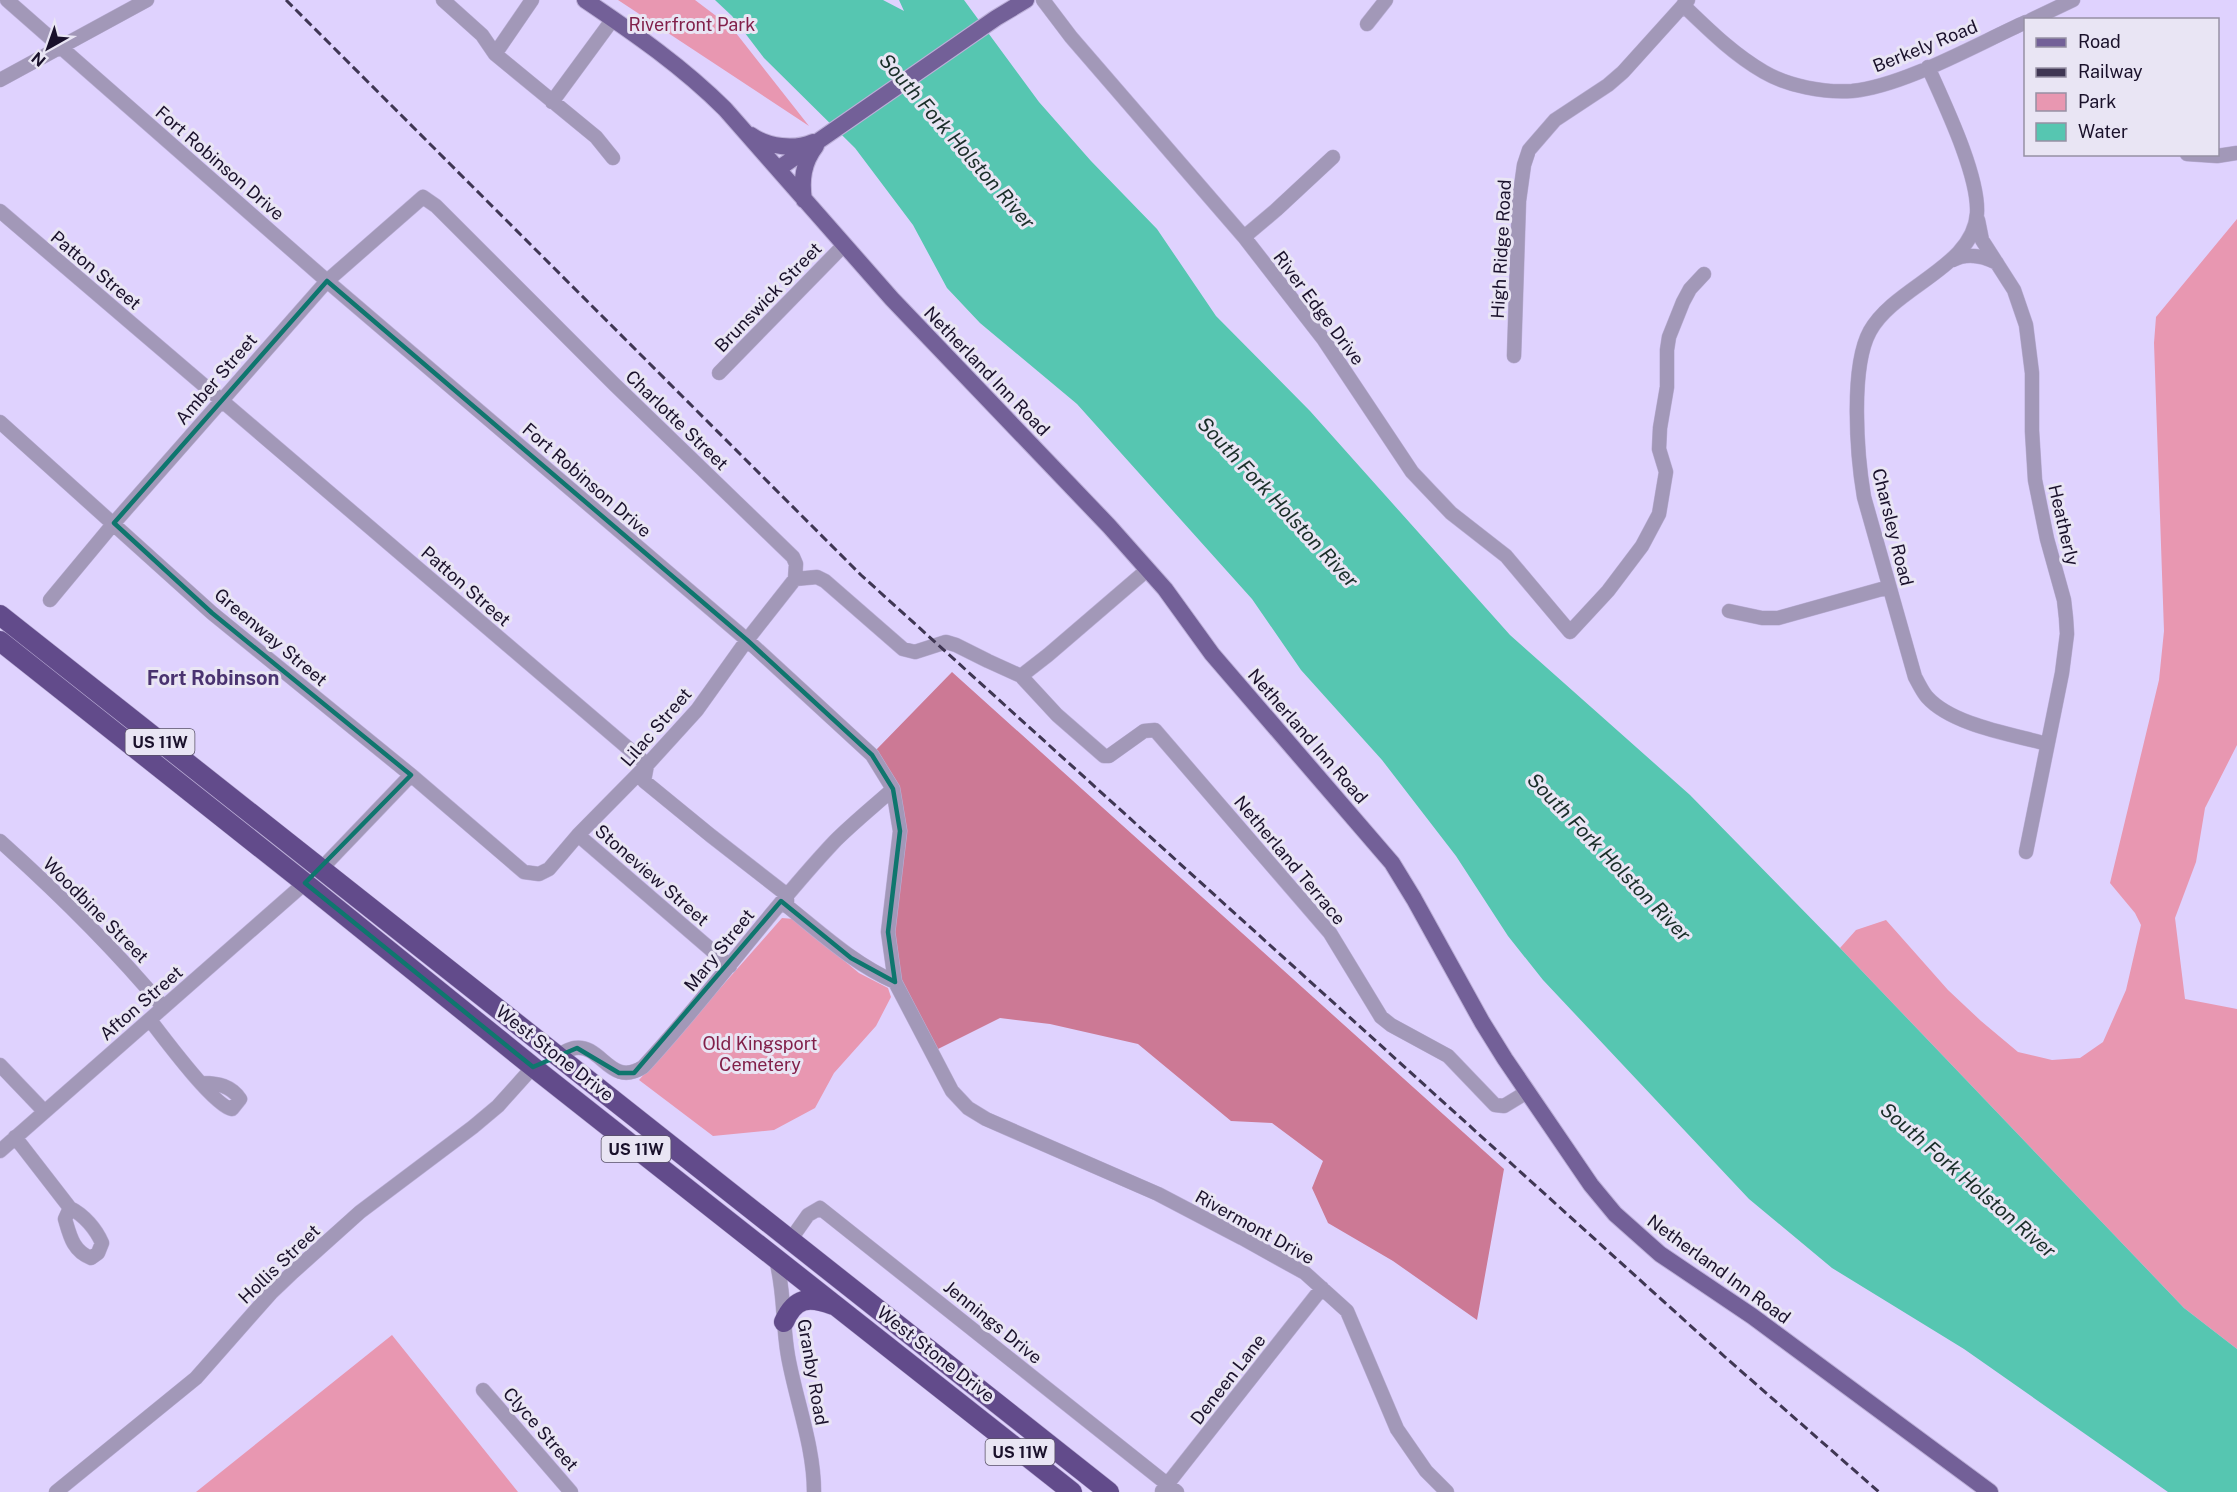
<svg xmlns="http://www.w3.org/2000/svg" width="2237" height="1492" viewBox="0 0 2237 1492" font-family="'Public Sans',sans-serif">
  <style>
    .green { fill: #e897b1 }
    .forest { fill: #cc7995 }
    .water { fill: #56c6b1 }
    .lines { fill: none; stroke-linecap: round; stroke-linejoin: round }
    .minor-casing { stroke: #bcafd8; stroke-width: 15 }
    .major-casing { stroke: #bcafd8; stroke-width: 18 }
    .highway-casing { stroke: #bcafd8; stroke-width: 21 }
    .minor { stroke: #a298b8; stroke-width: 14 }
    .major { stroke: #736098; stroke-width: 16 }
    .highway { stroke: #624b8b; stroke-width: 20 }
    .rail { stroke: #3f3653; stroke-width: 3; stroke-dasharray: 9 4.5; stroke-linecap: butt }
    .marked { fill: none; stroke: #0f766e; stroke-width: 4.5; stroke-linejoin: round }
    .labels { text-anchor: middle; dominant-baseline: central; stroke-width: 6; stroke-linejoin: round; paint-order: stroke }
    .shield { fill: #e9e5f4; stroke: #585167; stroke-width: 1.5 }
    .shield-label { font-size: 16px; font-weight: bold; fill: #1a112b }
    .park-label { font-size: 18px; fill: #82204a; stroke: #e9e5f4 }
    .street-label { font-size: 18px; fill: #1a112b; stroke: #e9e5f4 }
    .water-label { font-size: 20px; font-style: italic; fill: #1a2e29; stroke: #e9e5f4 }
    .neighbourhood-label { font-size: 20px; font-weight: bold; fill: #4a3370; stroke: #e9e5f4 }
  </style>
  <rect width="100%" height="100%" fill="#dfd2fe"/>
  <path class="green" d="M618,0H695L732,28L809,126Z
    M2237,219V745L2205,808L2196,862L2175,918L2185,999L2237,1009V1349L2184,1308L1840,948L1856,930L1886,920L1948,990L1981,1021L2018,1052L2052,1060L2080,1058L2103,1042L2126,990L2141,925L2135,913L2110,883L2159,680L2164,631L2154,343L2156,317Z
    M782,918L794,919L859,973L888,988L891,997L876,1026L834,1073L815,1108L774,1130L713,1136L639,1080Z
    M392,1335L518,1492H196Z"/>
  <path class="forest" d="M952,672L1504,1169L1477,1320L1393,1261L1328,1223L1312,1188L1323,1161L1272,1123L1231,1121L1138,1044L1050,1024L1000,1018L932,1052L890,956L900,831L876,750Z"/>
  <path class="water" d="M715,0H883L904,11L899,0H964L1039,102L1091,161L1157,229L1216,316L1310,411L1510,635L1690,795L1840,948L2184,1308L2237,1349V1492H2168L1964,1349L1832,1268L1749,1199L1543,980L1508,936L1456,856L1382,760L1301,670L1252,599L1077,404L980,323L947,288L913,225L855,148L764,58L732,16Z"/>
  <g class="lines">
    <g class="minor-casing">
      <path id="minor" d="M7,0L327,281L747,640L872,755L893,789L900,831L888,932L895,982L952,1091L968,1108L986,1119L1158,1194L1242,1238L1305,1273L1347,1311L1397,1429L1426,1471L1447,1492
        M443,0L482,35L495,54L596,137L613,158
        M1043,0L1071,37L1244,237L1324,340L1412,472L1451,513L1506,556L1570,632L1608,591L1642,546L1659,514L1666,472L1659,449L1660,428L1667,387V350L1669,337L1683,302L1690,289L1704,274
        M1683,5C1709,30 1733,54 1764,72C1788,86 1824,93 1852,91C1904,86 1977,44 2026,22
        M2031,20L2073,0
        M1367,24L1386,0
        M495,54L532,0
        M1928,67C1944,103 1979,175 1977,213C1974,267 1895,286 1870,331C1850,367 1857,456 1864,497L1915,677C1919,684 1922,691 1927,697C1952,725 2011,734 2047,744
        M0,80L147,0
        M552,102L613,19
        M2187,154L2217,156L2237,153
        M0,211L635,754L647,765L644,781L710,835L787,895V906C822,934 854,964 895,982
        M1978,220L1982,240L2014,290L2026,325L2032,373V431L2035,480L2047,539L2064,600L2066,618L2067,634L2062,673L2026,852
        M1244,237L1276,210L1333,157
        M1953,260C1968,252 1983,256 1997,263
        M1514,356L1519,201L1524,165L1529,150L1555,120L1608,85L1623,72L1688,0
        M719,373L844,245
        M0,422L212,613L411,775L524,872L539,874L549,869L578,835L647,765L697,710L747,640L795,579
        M50,600L114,523L327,281L423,197L436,206L615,385L793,557L796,564L795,579L817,577L825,581L903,649L915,652L946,642L956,645L988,661L1021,676L1048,655L1147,570
        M1729,611L1762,618H1778L1889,587
        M1021,676L1057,715L1104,756H1109L1144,731L1155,730L1330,933L1381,1017L1391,1025L1448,1056L1495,1105L1504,1106L1527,1092
        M578,835L730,966
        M0,841C58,893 113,947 163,1007
        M321,869L411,775
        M150,1020C163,1037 215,1107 232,1109L240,1099C231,1086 218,1083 203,1083
        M557,1055C563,1053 569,1049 575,1048C602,1044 610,1088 643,1067C710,995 767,913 835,841C853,823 874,806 893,789
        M0,1065L44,1111
        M15,1137L70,1208L65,1219C70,1236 73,1251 91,1258L98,1253L102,1243C96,1229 84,1215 70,1208
        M0,1151L305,883
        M791,1239L808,1215L820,1208L1177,1492
        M776,1260C785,1293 782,1322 788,1356C796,1401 814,1446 814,1492
        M483,1390L571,1492
        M1162,1491L1322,1288
        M56,1492L196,1378L271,1293L292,1273L360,1212L473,1127L498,1106L533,1067"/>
    </g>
    <g class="major-casing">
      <path id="major" d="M585,0C634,33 683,67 725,109L892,299L1109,526L1165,589L1212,654L1392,863L1414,899L1482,1022L1505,1059L1591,1185L1615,1214L1660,1254L1752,1316L1990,1492
        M751,135C768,147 794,150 813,142
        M778,169L996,18L1026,0
        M804,200C801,180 803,163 816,146"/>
    </g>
    <g class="highway-casing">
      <path id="highway" d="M0,615L1109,1492
        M0,641L305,883L533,1067L1072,1492
        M784,1322C795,1297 809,1296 833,1305"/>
    </g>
    <use href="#minor" class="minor"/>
    <use href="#major" class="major"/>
    <use href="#highway" class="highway"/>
    <path class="rail" d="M286,0L861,575L1725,1357L1879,1492"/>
  </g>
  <path class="marked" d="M327,281L747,640L872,755L893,789L900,831L888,932L895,982L851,958L781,901L634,1073H619L577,1048L533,1067L305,883L411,775L212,613L114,523Z"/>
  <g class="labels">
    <g class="shield">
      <rect x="125.5" y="729" width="69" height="26" rx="4.5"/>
      <rect x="601.5" y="1136" width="69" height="26" rx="4.5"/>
      <rect x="985.5" y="1439" width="69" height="26" rx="4.5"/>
    </g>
    <g class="shield-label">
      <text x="160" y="742">US 11W</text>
      <text x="636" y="1149">US 11W</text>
      <text x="1020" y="1452">US 11W</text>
    </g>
    <g class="park-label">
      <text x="692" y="24">Riverfront Park</text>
      <text x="760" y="1043">Old Kingsport<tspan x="760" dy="21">Cemetery</tspan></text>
    </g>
    <g class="street-label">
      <text transform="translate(1925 46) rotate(-22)">Berkely Road</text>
      <text transform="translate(220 163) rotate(41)">Fort Robinson Drive</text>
      <text transform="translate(1501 249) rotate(-87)">High Ridge Road</text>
      <text transform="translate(96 270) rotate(40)">Patton Street</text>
      <text transform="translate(768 297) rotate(-46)">Brunswick Street</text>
      <text transform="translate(1319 308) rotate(53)">River Edge Drive</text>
      <text transform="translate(987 371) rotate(46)">Netherland Inn Road</text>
      <text transform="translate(216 379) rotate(-49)">Amber Street</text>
      <text transform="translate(677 420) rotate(44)">Charlotte Street</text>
      <text transform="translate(587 480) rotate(41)">Fort Robinson Drive</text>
      <text transform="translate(2064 525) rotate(77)">Heatherly</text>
      <text transform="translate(1893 527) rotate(76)">Charsley Road</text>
      <text transform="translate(466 586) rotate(41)">Patton Street</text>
      <text transform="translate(271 637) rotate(40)">Greenway Street</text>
      <text transform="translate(656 727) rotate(-49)">Lilac Street</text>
      <text transform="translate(1308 736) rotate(49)">Netherland Inn Road</text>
      <text transform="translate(1290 860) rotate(50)">Netherland Terrace</text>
      <text transform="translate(652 875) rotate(41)">Stoneview Street</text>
      <text transform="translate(96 910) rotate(45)">Woodbine Street</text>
      <text transform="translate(719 950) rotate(-51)">Mary Street</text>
      <text transform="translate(141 1003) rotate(-41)">Afton Street</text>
      <text transform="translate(555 1053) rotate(38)">West Stone Drive</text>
      <text transform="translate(1255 1227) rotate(29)">Rivermont Drive</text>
      <text transform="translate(279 1264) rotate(-44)">Hollis Street</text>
      <text transform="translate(1719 1269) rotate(36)">Netherland Inn Road</text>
      <text transform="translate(993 1322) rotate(39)">Jennings Drive</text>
      <text transform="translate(936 1354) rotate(38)">West Stone Drive</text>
      <text transform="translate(813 1372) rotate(80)">Granby Road</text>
      <text transform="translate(1228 1379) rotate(-52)">Deneen Lane</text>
      <text transform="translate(541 1429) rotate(49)">Clyce Street</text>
    </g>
    <g class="water-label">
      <text transform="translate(957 141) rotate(49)">South Fork Holston River</text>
      <text transform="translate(1278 502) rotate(47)">South Fork Holston River</text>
      <text transform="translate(1609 857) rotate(46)">South Fork Holston River</text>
      <text transform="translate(1968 1180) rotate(41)">South Fork Holston River</text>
    </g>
    <g class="neighbourhood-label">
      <text x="213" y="678">Fort Robinson</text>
    </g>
  </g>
  <rect x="2024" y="18" width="195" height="138" fill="#e9e5f4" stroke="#9690a4" stroke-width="1.5"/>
  <rect x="2036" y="38" width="30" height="9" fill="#736098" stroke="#9690a4" stroke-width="1.5"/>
  <text x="2078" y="48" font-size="18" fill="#1a112b">Road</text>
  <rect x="2036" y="68" width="30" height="9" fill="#3f3653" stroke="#9690a4" stroke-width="1.5"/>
  <text x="2078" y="78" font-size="18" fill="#1a112b">Railway</text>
  <rect x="2036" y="93" width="30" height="18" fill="#e897b1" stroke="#9690a4" stroke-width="1.5"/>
  <text x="2078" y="108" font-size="18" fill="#1a112b">Park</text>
  <rect x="2036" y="123" width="30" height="18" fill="#56c6b1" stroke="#9690a4" stroke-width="1.5"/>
  <text x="2078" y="138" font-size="18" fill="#1a112b">Water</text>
  <g transform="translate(48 48) rotate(220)" stroke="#e9e5f4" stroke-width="4.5" paint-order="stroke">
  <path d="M0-4.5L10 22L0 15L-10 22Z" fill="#1a112b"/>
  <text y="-9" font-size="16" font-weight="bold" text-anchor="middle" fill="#1a112b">N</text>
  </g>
</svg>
